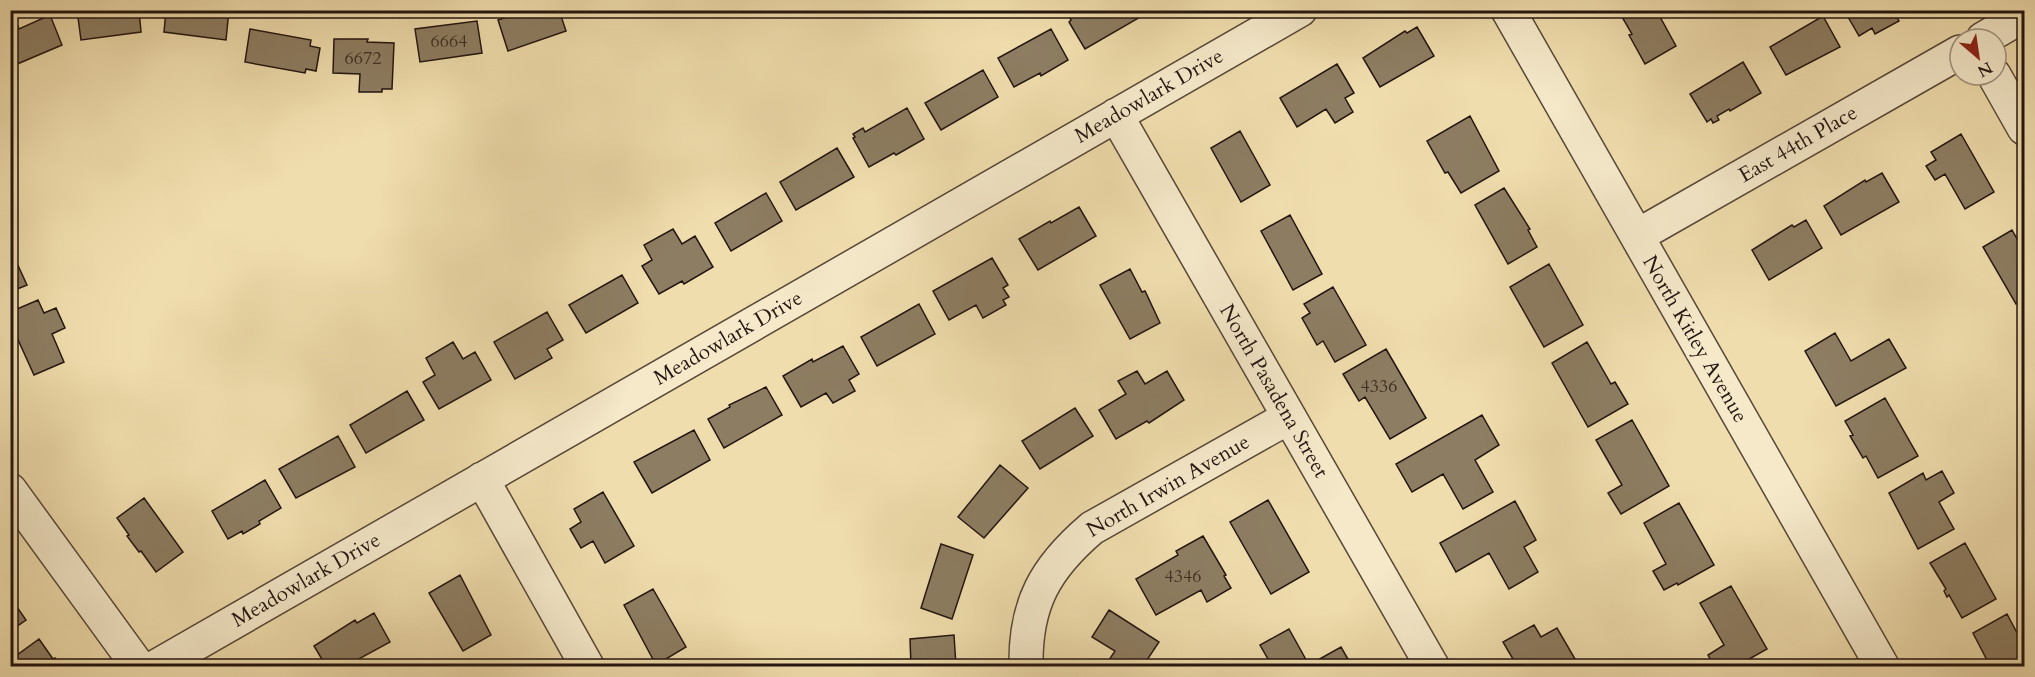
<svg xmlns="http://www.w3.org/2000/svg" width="2035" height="677" viewBox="0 0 2035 677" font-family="Cardo,serif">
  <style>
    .building { fill: #8d7d62; stroke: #221510; stroke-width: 1.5 }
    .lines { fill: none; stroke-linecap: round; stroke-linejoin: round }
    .minor-casing { stroke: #564737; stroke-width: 36 }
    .minor { stroke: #f5e9ca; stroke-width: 33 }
    .labels { text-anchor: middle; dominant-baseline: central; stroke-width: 6; stroke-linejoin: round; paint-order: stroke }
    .number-label { font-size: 18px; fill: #3d2f24 }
    .street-label { font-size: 21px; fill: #221510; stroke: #f5e9ca }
  </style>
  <rect width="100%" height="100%" fill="#f0ddad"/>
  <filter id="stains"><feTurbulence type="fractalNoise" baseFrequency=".00333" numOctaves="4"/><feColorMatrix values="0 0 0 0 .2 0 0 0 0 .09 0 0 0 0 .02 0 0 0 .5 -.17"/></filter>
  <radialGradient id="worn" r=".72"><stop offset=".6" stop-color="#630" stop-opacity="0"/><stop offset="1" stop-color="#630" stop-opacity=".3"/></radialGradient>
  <path class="building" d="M77,10H139L141,32L81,40Z
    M166,10H229L226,40L164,32Z
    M528,10H559L566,31L508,51L498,20Z
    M1068,10H1139L1142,16L1085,49L1069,22L1071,20L1066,11Z
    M1618,10H1667L1659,15L1676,46L1645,64L1629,35L1632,34Z
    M1844,10H1901L1895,14L1899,21L1875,34L1872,28L1859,36Z
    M50,15L62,45L10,67V29L18,26L19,29Z
    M1823,16L1840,47L1786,75L1770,47Z
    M477,21L482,53L420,62L415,29Z
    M1417,27L1434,56L1380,87L1363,58L1405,31L1407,33Z
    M250,29L311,40L310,46L320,48L316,71L306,69L305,73L245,62Z
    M1051,29L1068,60L1041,76L1040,73L1014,87L998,58Z
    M334,39H368L367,42L394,43L392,89H382V92H359L360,74L333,73Z
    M1743,62L1761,93L1730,111L1729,109L1717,116L1719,120L1713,123L1711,119L1707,122L1690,94Z
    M1337,64L1354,93L1345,98L1353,112L1335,123L1326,109L1297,127L1280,98Z
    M983,70L998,97L941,130L925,103Z
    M907,108L924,139L896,155L894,153L869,167L853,138L855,137L853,134L863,128L865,132Z
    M1470,116L1499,171L1461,193L1448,172L1445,173L1427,141Z
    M1240,131L1270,185L1241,202L1211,148Z
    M1961,134L1994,192L1965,209L1945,174L1935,180L1926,166L1936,160L1931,152Z
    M837,148L854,177L796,210L780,182Z
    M1882,173L1899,202L1841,235L1824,206L1865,180L1866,182Z
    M1504,188L1530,229L1528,230L1537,247L1508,264L1475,205Z
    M766,193L782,221L731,251L715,223Z
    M1079,207L1096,236L1038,270L1019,239L1050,221L1051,223Z
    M1290,215L1322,274L1293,290L1261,231Z
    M1806,220L1822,248L1769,280L1752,250L1792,225L1794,227Z
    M673,229L682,244L695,236L713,267L684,284L682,281L659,294L642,266L652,260L644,245Z
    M2012,230L2024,251V299L2016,304L1983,247Z
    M10,248L27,285L10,292Z
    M992,258L1008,285L1003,288L1009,297L1003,300L1006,305L983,318L976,305L949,320L933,291Z
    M1549,264L1583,325L1544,347L1510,287Z
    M1130,269L1142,292L1145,291L1160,323L1130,339L1100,285Z
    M622,275L638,303L586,333L569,305Z
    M1333,287L1366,345L1335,362L1323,341L1317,345L1302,318L1310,313L1304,304Z
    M38,300L44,313L56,308L65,328L52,334L64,362L34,375L10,322V312Z
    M919,304L935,334L877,366L861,337Z
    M547,312L563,340L547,349L552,358L515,379L494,342Z
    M1835,333L1851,361L1889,339L1906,368L1836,406L1805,351Z
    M453,342L463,359L475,352L491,380L439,409L423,382L435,375L426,358Z
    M1587,342L1611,384L1615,382L1628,404L1588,427L1552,363Z
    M843,346L859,374L849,380L855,391L833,403L826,393L801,407L783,376L812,359L813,362Z
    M1386,349L1426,418L1390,439L1365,397L1359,401L1343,374Z
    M1137,371L1145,384L1167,371L1184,400L1149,423L1147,421L1116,439L1099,410L1126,394L1118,381Z
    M766,387L782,415L724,448L708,419L730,407L729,405Z
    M407,391L424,420L366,453L350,425Z
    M1885,398L1918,456L1878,478L1866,456L1863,458L1850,436L1853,435L1845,421Z
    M1075,408L1093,436L1040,469L1022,441Z
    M1482,415L1499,445L1475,460L1493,492L1463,509L1443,474L1412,492L1396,464Z
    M1632,420L1669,486L1621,514L1608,493L1622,485L1596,440Z
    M694,430L710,460L652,493L634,462Z
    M338,436L355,467L296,498L279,469Z
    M1000,465L1028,488L984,538L958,517Z
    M1942,471L1954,493L1939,502L1954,529L1918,549L1889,493L1923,473L1926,480Z
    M265,480L281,508L259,521L260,524L243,534L242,531L228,539L212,511Z
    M603,492L634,546L605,563L593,541L581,548L570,529L581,522L574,509Z
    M144,498L183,552L156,572L141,551L139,552L127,536L129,535L117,518Z
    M1268,500L1309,572L1271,594L1230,522Z
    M1515,501L1536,540L1524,547L1538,572L1509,589L1489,553L1456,572L1440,543Z
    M1679,503L1714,565L1678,585L1677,583L1664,590L1653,571L1666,564L1644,523Z
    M1203,536L1226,575L1224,576L1231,588L1207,602L1201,590L1156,615L1136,579L1178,555L1176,551Z
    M1965,543L1996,599L1962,618L1949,595L1947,597L1944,591L1946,589L1930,563Z
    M941,544L973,555L952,619L921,608Z
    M460,575L491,635L463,651L429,593Z
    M1731,586L1767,649L1737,666H1714L1708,655L1724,645L1700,603Z
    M653,589L686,647L656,665L624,605Z
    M10,597L26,620L10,631Z
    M1109,610L1159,642L1143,666H1105L1115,651L1092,637Z
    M374,613L390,642L346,666H326L314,646L355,620L357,623Z
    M2007,614L2024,646V666H1990L1973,633Z
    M1534,625L1541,637L1557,628L1575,659L1561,666H1517L1503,642Z
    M1289,629L1309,665L1341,647L1352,666H1272L1260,645Z
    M954,635L956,666H911L910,639Z
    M39,639L53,659L55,658L62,666H19L13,658Z"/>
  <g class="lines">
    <g class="minor-casing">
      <path id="minor" d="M1508,10L1882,666
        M1983,39L2024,15
        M1994,75L2024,128
        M1116,115L1432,666
        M1637,236L1960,52
        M482,479L587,666
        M10,490L138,666
        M157,666L1300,10
        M1026,666C1025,604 1045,568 1092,528L1289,417"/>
    </g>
    <use href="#minor" class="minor"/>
  </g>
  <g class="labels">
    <g class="number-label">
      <text x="449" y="41">6664</text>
      <text x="363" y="58">6672</text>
      <text x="1379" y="386">4336</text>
      <text x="1183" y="576">4346</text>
    </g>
    <g class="street-label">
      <text transform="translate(1149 96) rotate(-30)">Meadowlark Drive</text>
      <text transform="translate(1798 144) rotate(-30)">East 44th Place</text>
      <text transform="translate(728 338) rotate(-30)">Meadowlark Drive</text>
      <text transform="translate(1695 339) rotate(60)">North Kitley Avenue</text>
      <text transform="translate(1274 391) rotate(60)">North Pasadena Street</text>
      <text transform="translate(1168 486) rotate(-30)">North Irwin Avenue</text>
      <text transform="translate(306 580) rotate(-30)">Meadowlark Drive</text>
    </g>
  </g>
  <rect width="2035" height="677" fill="none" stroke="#f0ddad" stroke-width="36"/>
  <rect x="12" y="12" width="2011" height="653" fill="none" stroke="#221510" stroke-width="3"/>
  <rect x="18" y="18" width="1999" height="641" fill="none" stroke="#221510" stroke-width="1.5"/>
  <g transform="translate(1978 57) rotate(151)"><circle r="28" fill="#f5e9ca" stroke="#a19480" stroke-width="1.5"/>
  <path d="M0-4.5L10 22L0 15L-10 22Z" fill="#8f2418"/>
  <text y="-9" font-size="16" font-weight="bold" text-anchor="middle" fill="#221510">N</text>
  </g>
  <rect width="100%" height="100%" filter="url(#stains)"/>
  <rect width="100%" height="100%" fill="url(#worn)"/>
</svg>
